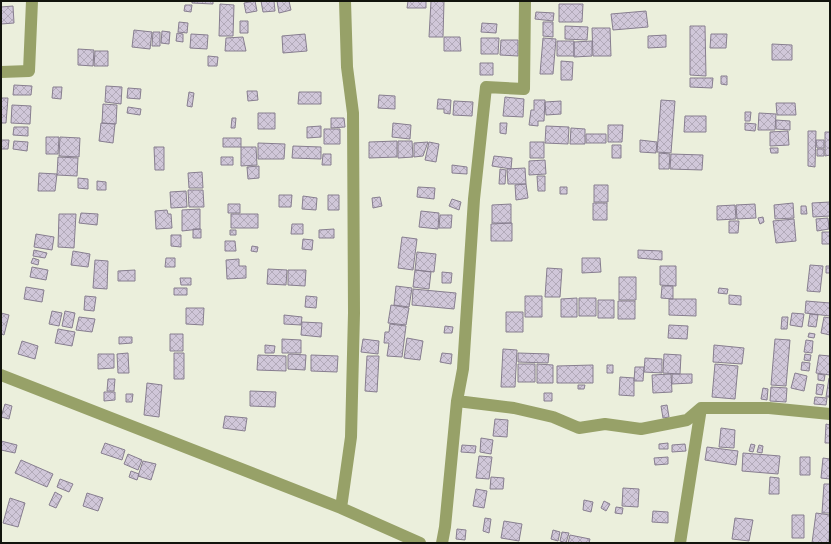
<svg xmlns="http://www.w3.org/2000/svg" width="831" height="544" viewBox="0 0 831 544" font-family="'DejaVu Sans',sans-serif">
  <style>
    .building { fill: url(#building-cross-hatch); stroke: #877e8f }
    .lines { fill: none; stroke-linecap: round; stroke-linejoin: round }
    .minor { stroke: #97a168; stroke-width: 12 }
  </style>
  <defs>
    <pattern id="building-cross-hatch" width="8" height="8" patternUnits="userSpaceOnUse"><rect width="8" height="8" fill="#d0c7d9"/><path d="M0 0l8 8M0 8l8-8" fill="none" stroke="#b2aab9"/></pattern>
  </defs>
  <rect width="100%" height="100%" fill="#ebefdc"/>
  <path class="building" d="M192,1H213V4L192,3Z
    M255,1L257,11L246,13L244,3Z
    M261,1H274L275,11L263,12Z
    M277,1H289L291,10L279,13Z
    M408,1H426V8H407Z
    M431,1H444L443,37H429Z
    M220,4L234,5L233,36H219Z
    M559,4H583L582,22H559Z
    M185,5H192L191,12L184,11Z
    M13,6L14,23L1,24V7Z
    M646,11L648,27L613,30L611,14Z
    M536,12L554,13L553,21L535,19Z
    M240,21H248V33H240Z
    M179,22L188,23L187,33L178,32Z
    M543,22H553V37L543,36Z
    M482,23L497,24L496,33L481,32Z
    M565,26L588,27L587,40L565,39Z
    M690,26H705L706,76L690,75Z
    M592,28H610L611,56H593Z
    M134,30L152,32L150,49L132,47Z
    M162,31L170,32L169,44L161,43Z
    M153,32H160V46H152Z
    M177,33L183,34V42L176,41Z
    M191,34L208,35L207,49L190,48Z
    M305,34L307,51L283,53L282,36Z
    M711,34H727L726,48H710Z
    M666,35V47L648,48V36Z
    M243,37L246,51H225L226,38Z
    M444,37H460L461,51H444Z
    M481,38H499L498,54H481Z
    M543,38L556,39L553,74H540Z
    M501,40H518V56L500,55Z
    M557,41H574V56H557Z
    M592,41V56L574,57V42Z
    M772,44L792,45V60H772Z
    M78,49L94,50L93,66L78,65Z
    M95,51H108V66H94Z
    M208,56L218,57L217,66H208Z
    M561,61L573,62L572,80H561Z
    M480,63H493V75H480Z
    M721,76H727V85L721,84Z
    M690,78H713L712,88L690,87Z
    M14,85L32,86L31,95H13Z
    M106,86L122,87L121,104L105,102Z
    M53,87H62L61,99L52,98Z
    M128,88L141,89L140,99L127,98Z
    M247,91H257L258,100L248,101Z
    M189,92L194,93L192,107L187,106Z
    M299,92H321V104H298Z
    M379,95L395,96V109L378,108Z
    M505,97L524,99L523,117L503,116Z
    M1,98H8L6,123H1Z
    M438,99L451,100L450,114L444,113V109H437Z
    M534,100H545L544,121H538V126L529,125L531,110H534Z
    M661,100L675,101L671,153L657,152Z
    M454,101L473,102L472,116L453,115Z
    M561,101V114L546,115L545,102Z
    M776,103H795L796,115H777Z
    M103,104L117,105L116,124L102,123Z
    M12,105L31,106L30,124L11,123Z
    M128,107L141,109L140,115L127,113Z
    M745,112H751L750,121H745Z
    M258,113H275V129H258Z
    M759,113L776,114L775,130H758Z
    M685,116H706V132H684Z
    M232,118H236L235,128H231Z
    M331,118H344L345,127L331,128Z
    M776,120L790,121V130L776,129Z
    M101,123L115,124L113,143L99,141Z
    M393,123L411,125L410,139L392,137Z
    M500,123H507L506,134L500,133Z
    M745,123L756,124L755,131L745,130Z
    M608,125H623L622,142H608Z
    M321,126V137L307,138V127Z
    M546,126L569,127L568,144L545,143Z
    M14,127H28V136L13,135Z
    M571,128L585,129V144H570Z
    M324,129H340V144H324Z
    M788,131L789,145L770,146V132Z
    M808,131H816L815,167L808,166Z
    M825,132H830V155L825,156Z
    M586,134H606V143H586Z
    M46,137H59L58,154H46Z
    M60,137L80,138L79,157L59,156Z
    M223,138H241V147H223Z
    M1,140H9L8,149H1Z
    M640,140L657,142L656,153L640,152Z
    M816,140H824V148H817Z
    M14,141L28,142L27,151L13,149Z
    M397,141V157L369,158V142Z
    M398,141H412L413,157L398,158Z
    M428,142L423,156L414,157V143Z
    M429,142L439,144L436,162L425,160Z
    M530,142H544V158H530Z
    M258,143L285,144L284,159H258Z
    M612,145H621V158H612Z
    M293,146L321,147V159L292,158Z
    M154,147H164V170H155Z
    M241,147H256L257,165L241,166Z
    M770,148H778V153H771Z
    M817,149H824V156H817Z
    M659,153L670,154L669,169H659Z
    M323,154H331V165H322Z
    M671,154L703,155L702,170L670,169Z
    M494,156L512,158L511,169L492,166Z
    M58,157L78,158L77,176L57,175Z
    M221,157H233V165H221Z
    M545,160L546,174L529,175V161Z
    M452,165L467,167V174L452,173Z
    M259,166V178L248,179L247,167Z
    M525,168L526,184H508L507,169Z
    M500,169L506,170L505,184H499Z
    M202,172L203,188H189L188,173Z
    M39,173L57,174L55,191H38Z
    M537,176H545V191H538Z
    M78,178L88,179V189L78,188Z
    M97,181L106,182V190H97Z
    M526,184L528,198L516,200L515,185Z
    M594,185H608V202H594Z
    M418,187L435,188L434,199L417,197Z
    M560,187H567V194H560Z
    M188,190H203L204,207H189Z
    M186,191L187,207L171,208L170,192Z
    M279,195H292L291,207H279Z
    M328,195H339V210H328Z
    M303,196L317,198L316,210L302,209Z
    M380,197L382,206L373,208L372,198Z
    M452,199L461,202L459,210L449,206Z
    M830,202V216L813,217L812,203Z
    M593,203H607V220H593Z
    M793,203L794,218L775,219L774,205Z
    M228,204H240V213H228Z
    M511,204V223H492V205Z
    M755,204L756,218L737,219L736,205Z
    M735,205L736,219L717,220V206Z
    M801,206H806L807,214H801Z
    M200,209V229L182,231V210Z
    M167,210L168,214H171L172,228L156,229L155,211Z
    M421,211L439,213L438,229L419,227Z
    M81,213L98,214L97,225L79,223Z
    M59,214H76L74,248L58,247Z
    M231,214H258V228H231Z
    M440,215H452L451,228H439Z
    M763,217L764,222L760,224L758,218Z
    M828,218L829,229L817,231L816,219Z
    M794,219L796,241L776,243L773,221Z
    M729,221H739L738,233H729Z
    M512,223V241H491V224Z
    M292,224H303V234H291Z
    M193,229H201V238H193Z
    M334,229V238H319V230Z
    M230,230H236V235H230Z
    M822,232H830V244H822Z
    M36,234L54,237L52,250L34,247Z
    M171,235H181V247L171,246Z
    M402,237L417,239L413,270L398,268Z
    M303,239L313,240L312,250L302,249Z
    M225,241H235L236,251H225Z
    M252,246L258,247L257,252L251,251Z
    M34,250L47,253L45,258L33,256Z
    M638,250L662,251V260L638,258Z
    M73,251L90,254L88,267L71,265Z
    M417,252L436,254L434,272L415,270Z
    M33,258L39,260L38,265L31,263Z
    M166,258H175V267H165Z
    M582,258H600L601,272L582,273Z
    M239,259V266H246V278L227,279L226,260Z
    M95,260L108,261L107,289L93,288Z
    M810,265L823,266L820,292L807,291Z
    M660,266H676V286L660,285Z
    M826,266H830V273H826Z
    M32,267L48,270L46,280L30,277Z
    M547,268L562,269L560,297H545Z
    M268,269L287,270L286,285L267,284Z
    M135,270V281H118V271Z
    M288,270H306L305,286L288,285Z
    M415,270L431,272L429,289L413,287Z
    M442,272L452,273L451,283H442Z
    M619,277H636V300H619Z
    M180,278H191V285H181Z
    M396,286L412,288L409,307L394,305Z
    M662,286H673V299L661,298Z
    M26,287L44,290L42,302L24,299Z
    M174,288H187V295H174Z
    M719,288L728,289L727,294L718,293Z
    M413,289L456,293L454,309L412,305Z
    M729,295L741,296V305L729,304Z
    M85,296L96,297L94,311L84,310Z
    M306,296L317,297L316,308L305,307Z
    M525,296H542V317H525Z
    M577,298V317H561V299Z
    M579,298H596V316H579Z
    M669,299H696V316L669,315Z
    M598,300H614V318H598Z
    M618,301H635V319H618Z
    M806,301L830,303V316L805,313Z
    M391,305L409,308L406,325L388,323Z
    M186,308H204L203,325L186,324Z
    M52,311L62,313L59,326L49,324Z
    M65,311L75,313L72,328L62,326Z
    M506,312H523V332H506Z
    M1,313L9,315L4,335L1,334Z
    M792,313L804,314L802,327L790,325Z
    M810,314L818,315L816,327L808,326Z
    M284,315L302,317L301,325L284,324Z
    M79,317L95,319L92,332L76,330Z
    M782,317H788L787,329H781Z
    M824,317L830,318V335L821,333Z
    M302,322L322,323L321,337L301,335Z
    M390,324L406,326L402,357L387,356L389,343H384L385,332H389Z
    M669,325L688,326L687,339L668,338Z
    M445,326L453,327L452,333H444Z
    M58,329L75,332L72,346L55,343Z
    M809,333L815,334L814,338L808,337Z
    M170,334H183V351H170Z
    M119,337H132V343L119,344Z
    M407,338L423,341L420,360L404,358Z
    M282,339L301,340V353H282Z
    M363,339L379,341L378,354L361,352Z
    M775,339L790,340L786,386L771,385Z
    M806,340L813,341L812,353L804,352Z
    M22,341L38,346L35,359L18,354Z
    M265,345L275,346L274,353H265Z
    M714,345L744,348L742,364L713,362Z
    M503,349L517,350L515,387H501Z
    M128,353L129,373H118L117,354Z
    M174,353H184V379H174Z
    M442,353L452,354L451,364L440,362Z
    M518,353L549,354L548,363L518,362Z
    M98,354H114V368L98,369Z
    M290,354L306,355L305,370L288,369V355Z
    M664,354L681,355L680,374L663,373Z
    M805,354L811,355L810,361L804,360Z
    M258,355L286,356V371L257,370Z
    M311,355L338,356L337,372L311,371Z
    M819,355L830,356V375L816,373Z
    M367,356H379L377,392L365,391Z
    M645,358L662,359V373L644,372Z
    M802,362L810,363L809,371L801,370Z
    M518,364H535V382H518Z
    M537,364L553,365V383H537Z
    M715,364L738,366L735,399L712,397Z
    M593,365V383H557V366Z
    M607,365H613V373H607Z
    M635,367H644L643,381H634Z
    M795,373L807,376L804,391L791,388Z
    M671,374L672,392L653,393L652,375Z
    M672,374H692V383L672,384Z
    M818,374L825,375L824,381L818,380Z
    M620,377L634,378V396L619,395Z
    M829,378H830V397H826Z
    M108,379H115L114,391H107Z
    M147,383L162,385L159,417L144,415Z
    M817,384L824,385L822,395L816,394Z
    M578,385H585L584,389H578Z
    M771,387L787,388L786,402L770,401Z
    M763,388L768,389L767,400L761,399Z
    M250,391L276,392L275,407L250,406Z
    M104,392H115V400L104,401Z
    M544,393H552V401H544Z
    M126,394H133L132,402H126Z
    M815,397L827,398L826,405L814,404Z
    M5,404L12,406L9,419L1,417Z
    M667,405L669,417L663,418L661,406Z
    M225,416L247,418L245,431L223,428Z
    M495,419L508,420L507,437L493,436Z
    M826,424L830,425V443H825Z
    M721,428L735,430L734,448L719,447Z
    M481,438L493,440L491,454L480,452Z
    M1,441L17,445L15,453L1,450Z
    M105,443L125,450L122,460L101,453Z
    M668,443V449H659V444Z
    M685,444L686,451L672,452V445Z
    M751,444L755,445L753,452L749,451Z
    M462,445L476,446L475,453L461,452Z
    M759,445L763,446L762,453L757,452Z
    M707,447L738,451L736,465L705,460Z
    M743,453L780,456L778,474L742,471Z
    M128,454L142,460L138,470L124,464Z
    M479,456L492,457L489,479L476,478Z
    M668,457V464L655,465L654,458Z
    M800,457H810V475H800Z
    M823,458L830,459V479L821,478Z
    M21,460L53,474L47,487L15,473Z
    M143,461L156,464L151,480L138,476Z
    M131,471L139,474L137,480L129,477Z
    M491,477L504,478L503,489H490Z
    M770,477L779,478V494H769Z
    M60,479L73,484L69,492L57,487Z
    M824,484H830V513H822Z
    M623,488L639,489L638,507L622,506Z
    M476,489L487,491L484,508L473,506Z
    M55,492L62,496L56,508L49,505Z
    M87,493L103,498L98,511L83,506Z
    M10,498L25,503L18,527L3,523Z
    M584,500L593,502L591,512L583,510Z
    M604,501L610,504L606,511L601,508Z
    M616,507L623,508L622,514L615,513Z
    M653,511L668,512V523L652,522Z
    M816,513L830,515L829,543H812Z
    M792,515H804V538H792Z
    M485,518L491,519L489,533L483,531Z
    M735,518L753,520L749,541L732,539Z
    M504,521L522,524L519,541L501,538Z
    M457,529L466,530L465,540L456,539Z
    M553,530L560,532L558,541L551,539Z
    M562,532L569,533L566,543L560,541Z
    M570,535L590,539L589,543H568Z"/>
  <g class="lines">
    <path class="minor" d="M1,72L29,71L32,1
      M1,375L341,508L420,543
      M457,401L514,408L553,417L579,428L605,424L641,429L687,420L701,408H769L830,414
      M341,508L351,437L354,313L353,113L347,67L345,1
      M442,543L445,527L457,401L463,369L474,199L486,87L524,89L525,1
      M680,543L701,408"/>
  </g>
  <rect width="831" height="544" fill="none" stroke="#12140d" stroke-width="4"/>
</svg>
